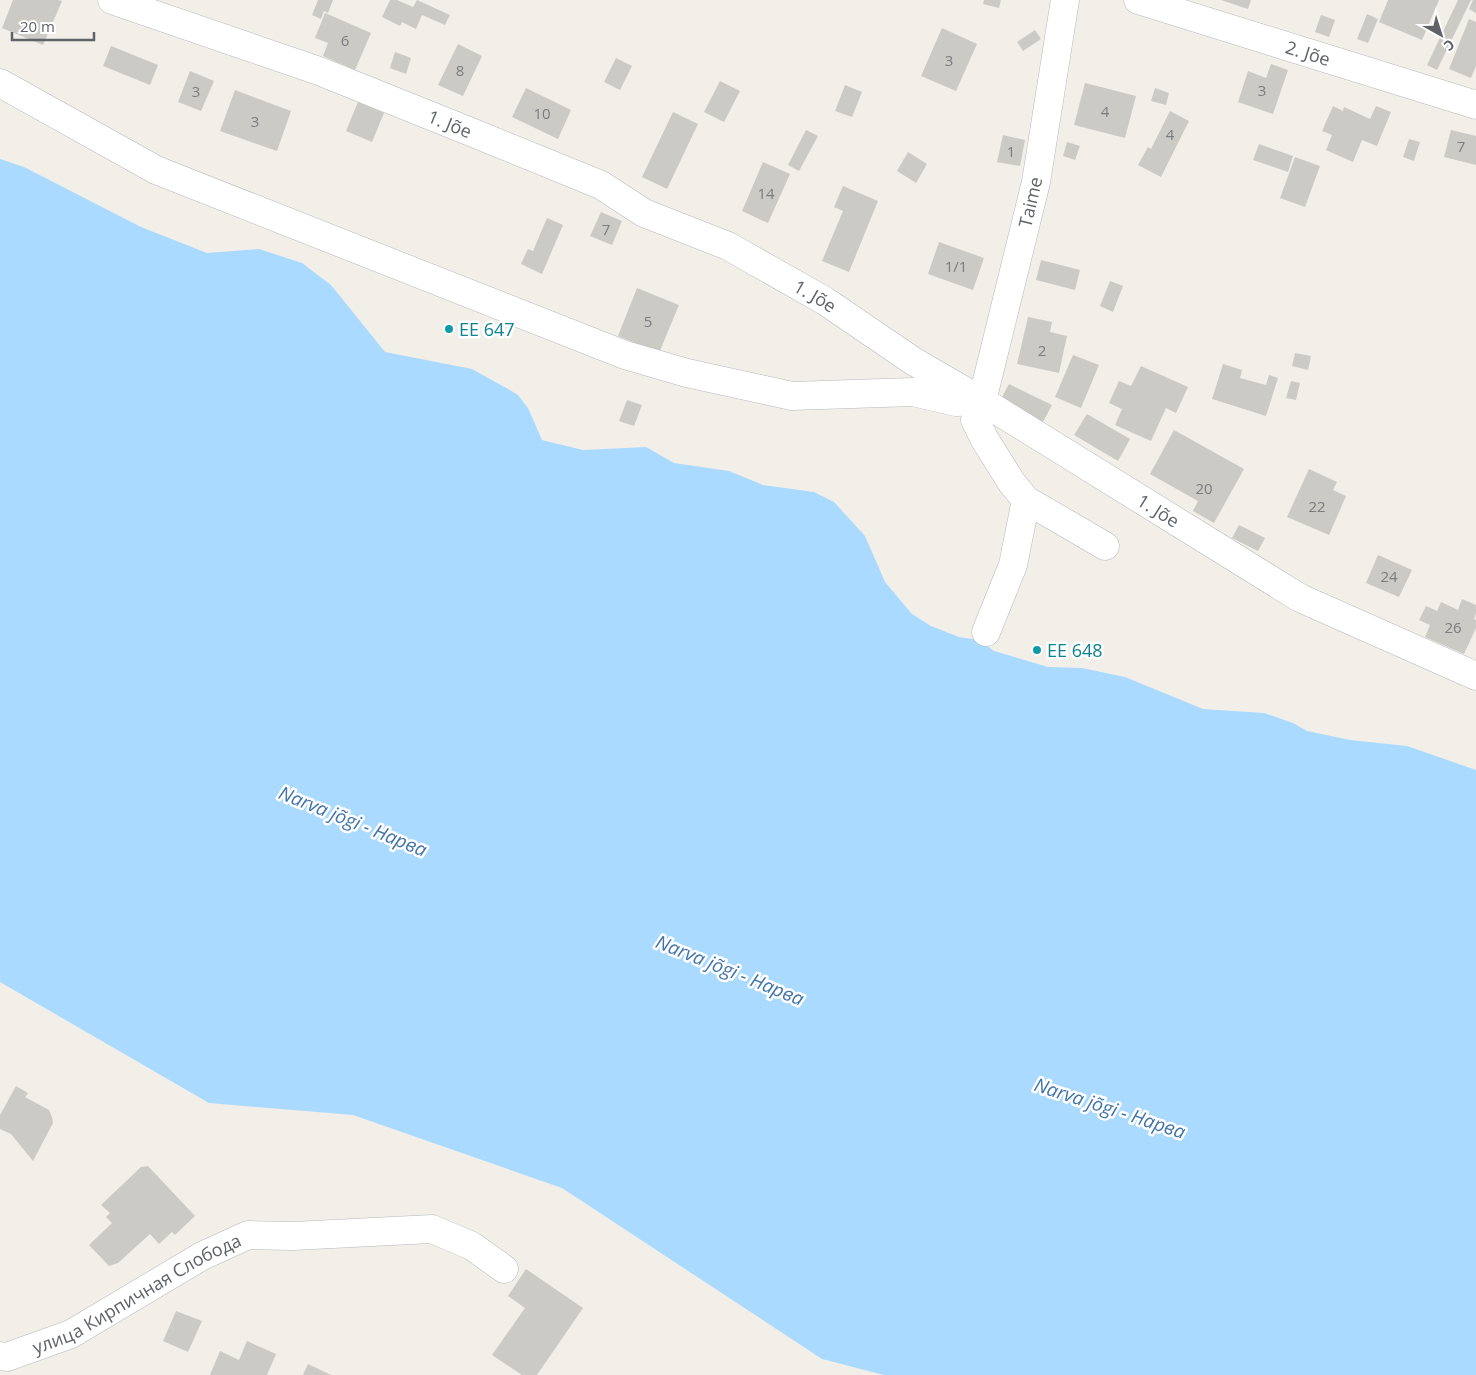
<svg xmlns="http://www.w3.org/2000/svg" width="1476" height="1375" viewBox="0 0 1476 1375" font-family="'Open Sans',sans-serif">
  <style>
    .water { fill: #aadaff }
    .building { fill: #cccac5 }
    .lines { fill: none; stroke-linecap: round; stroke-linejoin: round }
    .minor-casing { stroke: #b5b8bc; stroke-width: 29 }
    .minor { stroke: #fff; stroke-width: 28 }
    .culture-dot { fill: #0f9aa8; stroke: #fff; stroke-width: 2 }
    .labels { text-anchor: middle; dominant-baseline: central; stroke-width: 5; stroke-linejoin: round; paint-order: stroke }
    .number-label { font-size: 15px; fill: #7a7d7f }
    .street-label { font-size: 18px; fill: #5f6368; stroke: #fff }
    .culture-label { font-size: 18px; fill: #0d838f; stroke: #fff; text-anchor: start }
    .water-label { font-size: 19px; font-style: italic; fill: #4174aa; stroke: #fff }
  </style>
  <rect width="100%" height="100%" fill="#f1efe8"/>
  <path class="water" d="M0,159L24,167L141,227L207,253L259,249L302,263L331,285L385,352L472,369L508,389L518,395L528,408L542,440L583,450L646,447L674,463L729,471L763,485L814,492L834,502L865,536L885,582L912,614L931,626L959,637L979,640L994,651L1048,667L1082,668L1125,677L1203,709L1264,713L1293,723L1307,731L1350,740L1407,746L1476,770V1375H884L822,1359L562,1188L353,1115L209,1103L0,982Z"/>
  <path class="building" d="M13,0H58L62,1L43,45L2,28Z
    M318,0H333L328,13L324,11L321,19L312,15Z
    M390,0H397L413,7L417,0L450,15L445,25L422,15L416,29L402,22L400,26L382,17Z
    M984,0H1001L999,8L983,4Z
    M1221,0H1251L1248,9Z
    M1388,0H1439L1422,40L1379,22Z
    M1458,0H1471L1437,70L1427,65Z
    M1473,0H1476V13L1469,9Z
    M325,13L371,33L355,70L323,56L328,43L315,38Z
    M1367,14L1378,19L1368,43L1357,39Z
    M1321,15L1335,20L1329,37L1315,32Z
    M1469,19L1476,22V66L1471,78L1449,69Z
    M942,28L977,44L956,91L921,76Z
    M1035,30L1041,39L1023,51L1017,42Z
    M458,44L482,56L463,96L438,85Z
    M111,46L158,65L150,85L103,66Z
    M395,52L411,58L406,74L390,68Z
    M616,58L632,66L620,90L604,82Z
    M1271,64L1288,70L1273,114L1238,102L1248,71L1266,78Z
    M190,71L214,81L201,111L178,102Z
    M720,81L740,91L724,122L704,112Z
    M1085,83L1136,96L1125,138L1074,125Z
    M845,85L862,92L852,117L835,111Z
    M526,88L571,110L558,139L512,117Z
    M1155,88L1169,93L1166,105L1151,101Z
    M235,90L291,111L277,151L220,131Z
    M358,102L384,113L372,142L346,131Z
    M1333,106L1343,111L1344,107L1370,119L1376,106L1391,112L1377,146L1362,140L1353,162L1326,150L1332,135L1322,131Z
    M1170,111L1189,121L1161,177L1138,165L1148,147L1151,149Z
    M673,112L698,124L667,189L642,177Z
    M806,130L818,136L799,171L788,165Z
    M1451,130L1476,136V165L1444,157Z
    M1003,135L1025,140L1020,166L997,162Z
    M1409,139L1420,142L1414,161L1403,157Z
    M1067,142L1080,146L1075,160L1063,156Z
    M1259,144L1293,156L1288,172L1253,160Z
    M908,152L927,164L916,183L897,171Z
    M1295,157L1320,166L1305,207L1280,198Z
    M763,162L790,174L768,223L742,211Z
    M843,186L878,201L849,272L822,261L843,211L834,207Z
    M601,212L622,221L612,245L590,236Z
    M547,218L563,225L542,274L521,264L528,249L533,251Z
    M939,242L984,258L973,290L928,274Z
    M1041,260L1080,270L1075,290L1036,280Z
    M1110,281L1123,286L1113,312L1100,306Z
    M637,288L679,305L659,353L618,336Z
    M1028,317L1052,322L1050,332L1067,336L1059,373L1017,364Z
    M1295,353L1311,356L1308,370L1292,366Z
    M1073,355L1099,365L1081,408L1055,397Z
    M1223,364L1242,370L1240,378L1266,385L1269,375L1278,378L1266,416L1212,399Z
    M1141,366L1188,387L1176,413L1166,408L1151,441L1115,425L1122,409L1109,403L1119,381L1131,386Z
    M1291,381L1300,383L1296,400L1286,398Z
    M1009,384L1052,405L1043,422L1000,401Z
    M627,400L642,405L634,426L619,421Z
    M1087,414L1130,439L1118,461L1074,435Z
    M1174,430L1244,469L1214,523L1193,511L1198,501L1150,474Z
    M1309,469L1337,482L1333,490L1346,496L1329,535L1287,517Z
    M1239,525L1265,538L1258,551L1232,538Z
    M1378,555L1412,570L1399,597L1366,583Z
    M1462,599L1476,605V613L1474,619L1476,620V628L1464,654L1425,637L1430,625L1419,620L1426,606L1437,611L1441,602L1458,610Z
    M16,1086L28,1093L25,1097L49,1110L52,1117L53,1123L33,1161L11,1134L0,1129V1115Z
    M148,1166L195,1216L175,1235L172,1232L159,1244L150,1234L118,1263L109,1266L89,1245L112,1223L106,1217L110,1213L101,1205L141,1167Z
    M526,1269L583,1308L537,1375H522L492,1355L525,1308L508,1296Z
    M176,1311L202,1321L188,1352L163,1341Z
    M247,1341L276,1354L267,1375H210L220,1351L239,1360Z
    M308,1364L331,1375H303Z"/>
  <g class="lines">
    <g class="minor-casing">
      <g id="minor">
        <path id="s1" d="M112,0L319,71L466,130L601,185L644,213L728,246L825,301L913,361L982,401L1300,598L1476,676"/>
        <path d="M1065,0L1036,182L982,401L975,420L985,440L1012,483L1026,500L1105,546"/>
        <path id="s2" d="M1138,0L1476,105"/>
        <path d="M0,83L156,170L625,355L687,373L792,396L913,392L956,402L976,401"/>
        <path d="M986,632L1013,565L1026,500"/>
        <path id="s3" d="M0,1356L7,1357L71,1334L202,1256L248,1235L293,1236L432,1229L472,1246L504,1269"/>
      </g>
    </g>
    <use href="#minor" class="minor"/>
  </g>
  <g class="culture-dot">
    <circle cx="449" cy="329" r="5"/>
    <circle cx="1037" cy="650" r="5"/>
  </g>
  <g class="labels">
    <g class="number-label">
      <text x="345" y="40">6</text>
      <text x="949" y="60">3</text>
      <text x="460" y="70">8</text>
      <text x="1262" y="90">3</text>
      <text x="196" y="91">3</text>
      <text x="1105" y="111">4</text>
      <text x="542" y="113">10</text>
      <text x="255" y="121">3</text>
      <text x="1170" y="134">4</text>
      <text x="1461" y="146">7</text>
      <text x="1011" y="151">1</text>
      <text x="766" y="193">14</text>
      <text x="606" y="229">7</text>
      <text x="956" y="266">1/1</text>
      <text x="648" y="321">5</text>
      <text x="1042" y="350">2</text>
      <text x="1204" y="488">20</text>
      <text x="1317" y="506">22</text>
      <text x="1389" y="576">24</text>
      <text x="1453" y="627">26</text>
    </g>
    <g class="street-label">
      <text stroke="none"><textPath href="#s2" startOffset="178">2. Jõe</textPath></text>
      <text stroke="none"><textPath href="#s1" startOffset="360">1. Jõe</textPath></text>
      <text transform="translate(1030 202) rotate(-77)">Taime</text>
      <text stroke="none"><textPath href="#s1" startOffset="765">1. Jõe</textPath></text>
      <text stroke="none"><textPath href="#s1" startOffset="1170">1. Jõe</textPath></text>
      <text stroke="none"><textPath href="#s3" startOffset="152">улица Кирпичная Слобода</textPath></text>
    </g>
    <g class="culture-label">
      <text x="459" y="329">EE 647</text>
      <text x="1047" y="650">EE 648</text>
    </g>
    <g class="water-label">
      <text transform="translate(353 821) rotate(22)">Narva jõgi - Нарва</text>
      <text transform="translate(730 970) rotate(22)">Narva jõgi - Нарва</text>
      <text transform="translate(1110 1108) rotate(18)">Narva jõgi - Нарва</text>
    </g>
  </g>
  <g transform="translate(1441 35) rotate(141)" stroke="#ffffff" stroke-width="4" paint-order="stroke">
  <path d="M0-4L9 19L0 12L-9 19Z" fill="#5f6368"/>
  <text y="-8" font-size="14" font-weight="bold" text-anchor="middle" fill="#5f6368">С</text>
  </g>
  <path d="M12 32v8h82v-8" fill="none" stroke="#5f6368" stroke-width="2.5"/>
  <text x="20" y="32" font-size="15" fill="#5f6368" stroke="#ffffff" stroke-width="4" paint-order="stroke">20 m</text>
</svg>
